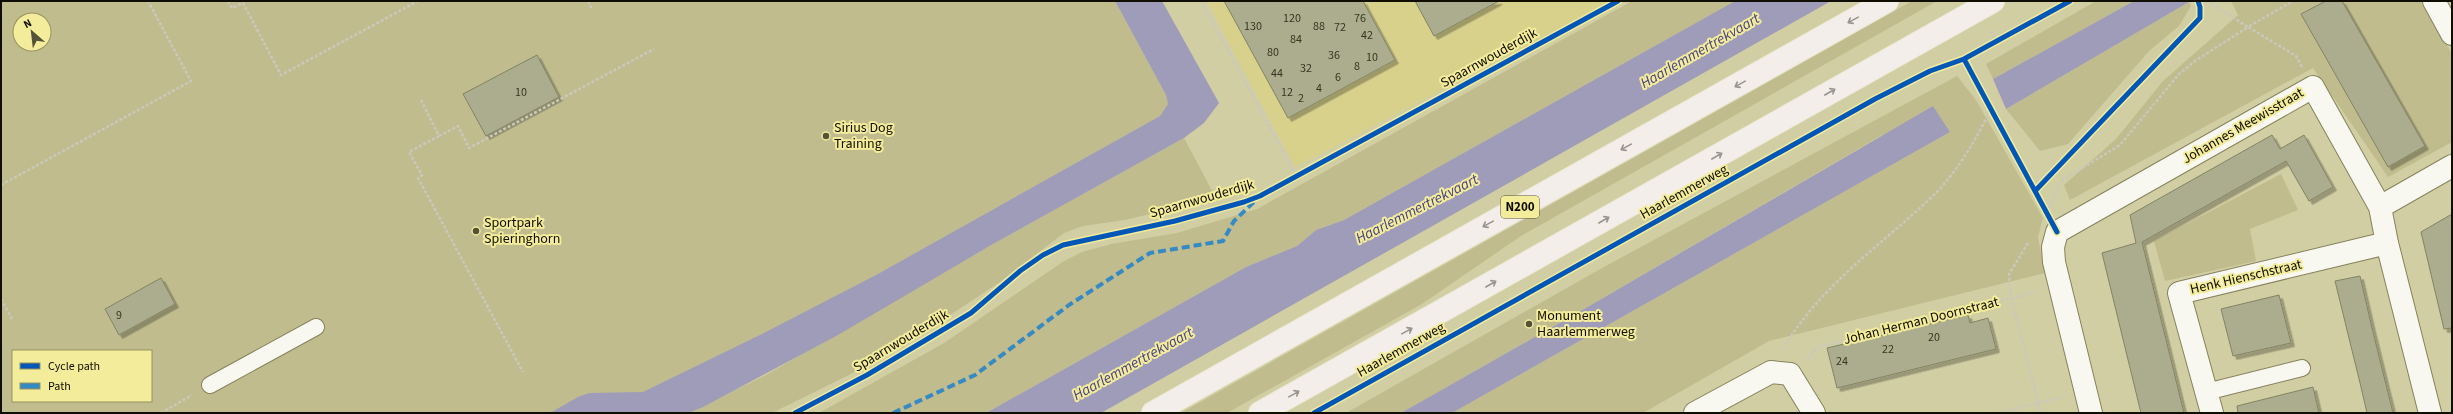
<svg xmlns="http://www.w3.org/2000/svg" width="2453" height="414" viewBox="0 0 2453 414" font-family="'Source Sans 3',sans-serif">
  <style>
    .built { fill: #d7d18c }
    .green { fill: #c0bc8e; fill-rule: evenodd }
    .water { fill: #9e9cb8 }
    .building { fill: #abad8e; stroke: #818462; filter: url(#shadow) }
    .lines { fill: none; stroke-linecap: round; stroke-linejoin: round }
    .service-casing { stroke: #85825c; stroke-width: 18 }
    .minor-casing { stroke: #85825c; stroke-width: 24 }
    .primary-casing { stroke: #ebe9d6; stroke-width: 24 }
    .path { stroke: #cac8bc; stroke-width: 2.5; stroke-dasharray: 3 2; stroke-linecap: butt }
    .service { stroke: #f8f8f1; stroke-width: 16 }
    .minor { stroke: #f8f8f1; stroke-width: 22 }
    .primary { stroke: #f4eeea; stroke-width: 22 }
    .quiet { stroke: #368ac4; stroke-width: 4; stroke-dasharray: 8 4; stroke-linecap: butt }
    .cycleway-casing { stroke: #f3ec9b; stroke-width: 8 }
    .cycleway { stroke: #0057b8; stroke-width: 5 }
    .oneway { stroke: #99948c }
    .poi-dot { fill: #545139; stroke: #f3ec9b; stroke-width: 1.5 }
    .labels { text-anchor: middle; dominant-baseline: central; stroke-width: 4; stroke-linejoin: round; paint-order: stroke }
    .number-label { font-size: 12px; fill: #373624 }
    .shield { fill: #f3ec9b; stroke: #54512e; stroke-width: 1 }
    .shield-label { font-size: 13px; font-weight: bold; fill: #100e00 }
    .street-label { font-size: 14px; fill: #100e00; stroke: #f3ec9b }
    .poi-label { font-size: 14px; fill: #100e00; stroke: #f3ec9b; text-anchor: start }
    .water-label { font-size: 15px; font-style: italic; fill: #464088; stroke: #f3ec9b }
  </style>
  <defs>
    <filter id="shadow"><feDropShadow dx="3.5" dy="3.5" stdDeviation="0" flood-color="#0004"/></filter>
  </defs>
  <rect width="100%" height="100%" fill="#d2cea3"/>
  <path class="built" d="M1207,1H1611L1295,167Z"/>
  <path class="green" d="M1,1H1115L1166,95L1168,104L1160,116L878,274L640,413H1ZM20,20H44V44H20ZM13,351H151V401H13Z
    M1632,1H1735L1344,220L1316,230L1297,246L1246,267L986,413H819L944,343L1064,261L1082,252L1111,244L1177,233L1257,209Z
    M1912,1H1937L1521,236L1422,304L1227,413H1181Z
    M2096,1H2134L1993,79L1986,64Z
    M2231,1H2422L2452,54V142L2388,177L2313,68L2070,200L2064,185L2116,139L2163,81L2238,15Z
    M2189,2L2191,6L2179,26L2149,51L2068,144L2040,151L2006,109Z
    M1957,76L1976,100L2043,218L2038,237L2045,273L1769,341L1643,413H1452L1950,132L1882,135L1579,312L1401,413H1346L1602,268Z
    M1184,138L1216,198L1125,220L1083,226L1064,233L1000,282L932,327L863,368L772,413H688L764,376L993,244Z
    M2281,174L2298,210L2250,229L2256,261L2165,281L2154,241Z"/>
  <path class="water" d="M1115,1H1162L1219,103L1204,123L1184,138L993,244L838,335L703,407L688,413H550L578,397L589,393L643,392L764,333L876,275L1160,116L1168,104L1166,95Z
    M1735,1H1831L1101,413H986L1246,267L1297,246L1316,230L1344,220Z
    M2134,1L2189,2L2006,109L1993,79Z
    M1933,106L1950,132L1452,413H1401L1579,312Z"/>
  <path class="building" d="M1224,1H1363L1395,60L1288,118Z
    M1415,1H1499L1434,36Z
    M2326,1H2342L2425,146L2388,167L2301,14Z
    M537,55L559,97L486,136L463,94Z
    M2272,135L2280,149L2304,135L2333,187L2309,201L2286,161L2142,242L2184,413H2141L2102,253L2136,243L2130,215Z
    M2452,214V328L2444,329L2421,232Z
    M2360,276L2372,328L2393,413H2367L2361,387L2335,281Z
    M161,278L175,304L119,335L105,309Z
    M2279,295L2291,343L2233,356L2221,309Z
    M1968,315L1970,323L1988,318L1996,349L1837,388L1827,348Z
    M2313,387L2319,413H2238L2237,406Z"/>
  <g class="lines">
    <g class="service-casing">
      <path id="service" d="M210,385L316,327
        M2206,392L2302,368"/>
    </g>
    <g class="minor-casing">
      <path id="minor" d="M2434,1L2452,34
        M2380,207L2452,166
        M1695,413L1771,372L1790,374L1814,413
        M2091,413L2054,262L2053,247L2057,232L2313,87L2380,207L2387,243L2430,413
        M2212,413L2179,293L2387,243"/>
    </g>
    <g class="primary-casing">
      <path id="primary" d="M1153,413L1887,1
        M1260,413L1993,1"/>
    </g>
    <path class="path" d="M228,1L232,8L243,3L281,75L418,1
      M588,1L592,9
      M1201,1L1297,177
      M2207,1L2248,27L2293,1
      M1990,31L1997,42
      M421,100L439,136L409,152L422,175L418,178L523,372
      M439,136L458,126L469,148L654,49
      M1,185L191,81L148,1
      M2049,208L2061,181L2120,145L2179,74L2195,61L2248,27L2296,56L2302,67
      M2028,243L2009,274L2011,298L2041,413
      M1,299L12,319
      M1783,349C1819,287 1881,245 1932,197C1957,172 1976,140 1991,109
      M1807,359L1819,347L2036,292
      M161,413L192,395
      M1996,413L2063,397"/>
    <use href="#service" class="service"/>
    <use href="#minor" class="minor"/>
    <use href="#primary" class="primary"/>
    <path class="quiet" d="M893,413L975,375L1069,305L1150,253L1223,241L1234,221L1255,201"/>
    <g class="cycleway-casing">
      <path id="cycleway" d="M1964,59L2057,232
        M2035,191L2200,18V7L2198,1
        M795,413L867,375L971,313L1020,271L1043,255L1063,245L1175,221L1244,202L1260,196L1618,1
        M1314,413L1875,99L1930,71L1964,59L2070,1"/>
    </g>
    <use href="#cycleway" class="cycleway"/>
  </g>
  <defs><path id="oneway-shaft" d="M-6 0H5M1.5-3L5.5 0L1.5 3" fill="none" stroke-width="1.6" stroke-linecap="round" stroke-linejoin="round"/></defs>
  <g class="oneway">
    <use href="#oneway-shaft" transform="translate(1853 20) rotate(151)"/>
    <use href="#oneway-shaft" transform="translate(1740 84) rotate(151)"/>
    <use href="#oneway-shaft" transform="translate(1830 92) rotate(-30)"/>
    <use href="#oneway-shaft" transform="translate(1626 147) rotate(151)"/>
    <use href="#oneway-shaft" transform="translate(1717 156) rotate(-30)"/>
    <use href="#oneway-shaft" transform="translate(1604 220) rotate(-30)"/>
    <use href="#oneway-shaft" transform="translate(1488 224) rotate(151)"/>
    <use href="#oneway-shaft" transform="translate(1491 284) rotate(-30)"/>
    <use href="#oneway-shaft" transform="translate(1407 331) rotate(-29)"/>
    <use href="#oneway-shaft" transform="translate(1294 394) rotate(-29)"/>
  </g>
  <g class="poi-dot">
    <circle cx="826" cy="136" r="4"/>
    <circle cx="476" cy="231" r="4"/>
    <circle cx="1529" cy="324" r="4"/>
  </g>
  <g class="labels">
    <g class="number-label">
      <text x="1292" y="18">120</text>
      <text x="1360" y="18">76</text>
      <text x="1253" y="26">130</text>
      <text x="1319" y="26">88</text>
      <text x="1340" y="27">72</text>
      <text x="1367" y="35">42</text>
      <text x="1296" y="39">84</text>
      <text x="1273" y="52">80</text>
      <text x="1334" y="55">36</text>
      <text x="1372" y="57">10</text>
      <text x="1357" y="66">8</text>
      <text x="1306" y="68">32</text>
      <text x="1277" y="73">44</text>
      <text x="1338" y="77">6</text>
      <text x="1319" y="88">4</text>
      <text x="521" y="92">10</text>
      <text x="1287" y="92">12</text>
      <text x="1301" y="98">2</text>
      <text x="119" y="315">9</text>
      <text x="1934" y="337">20</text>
      <text x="1888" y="349">22</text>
      <text x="1842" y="361">24</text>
    </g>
    <rect class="shield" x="1501" y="196" width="38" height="22" rx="3"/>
    <g class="shield-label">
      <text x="1520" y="207">N200</text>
    </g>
    <g class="street-label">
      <text transform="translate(1489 58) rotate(-29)">Spaarnwouderdijk</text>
      <text transform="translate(2243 126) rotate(-30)">Johannes Meewisstraat</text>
      <text transform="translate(1684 192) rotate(-29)">Haarlemmerweg</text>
      <text transform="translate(1202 199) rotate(-16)">Spaarnwouderdijk</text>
      <text transform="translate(2246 277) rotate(-13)">Henk Hienschstraat</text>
      <text transform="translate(1921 321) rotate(-14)">Johan Herman Doornstraat</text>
      <text transform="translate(901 341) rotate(-31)">Spaarnwouderdijk</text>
      <text transform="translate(1401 350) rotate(-29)">Haarlemmerweg</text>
    </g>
    <g class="poi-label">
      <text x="834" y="128">Sirius Dog<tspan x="834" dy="16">Training</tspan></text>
      <text x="484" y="223">Sportpark<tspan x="484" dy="16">Spieringhorn</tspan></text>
      <text x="1537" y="316">Monument<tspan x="1537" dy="16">Haarlemmerweg</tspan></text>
    </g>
    <g class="water-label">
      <text transform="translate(1700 51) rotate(-30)">Haarlemmertrekvaart</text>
      <text transform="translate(1417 209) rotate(-27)">Haarlemmertrekvaart</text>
      <text transform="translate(1133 364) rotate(-29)">Haarlemmertrekvaart</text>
    </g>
  </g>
  <rect width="2453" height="414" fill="none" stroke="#100e00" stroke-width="4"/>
  <rect x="12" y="350" width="140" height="52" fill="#f3ec9b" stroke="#98935d"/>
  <rect x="20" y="363" width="20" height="6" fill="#0057b8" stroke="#98935d"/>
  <text x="48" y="370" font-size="12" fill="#100e00">Cycle path</text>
  <rect x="20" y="383" width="20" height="6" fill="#368ac4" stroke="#98935d"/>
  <text x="48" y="390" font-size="12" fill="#100e00">Path</text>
  <g transform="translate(32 32) rotate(332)"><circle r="19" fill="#f3ec9b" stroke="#98935d"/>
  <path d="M0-3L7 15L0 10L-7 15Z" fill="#545139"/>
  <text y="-6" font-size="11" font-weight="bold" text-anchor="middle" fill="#100e00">N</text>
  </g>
</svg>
